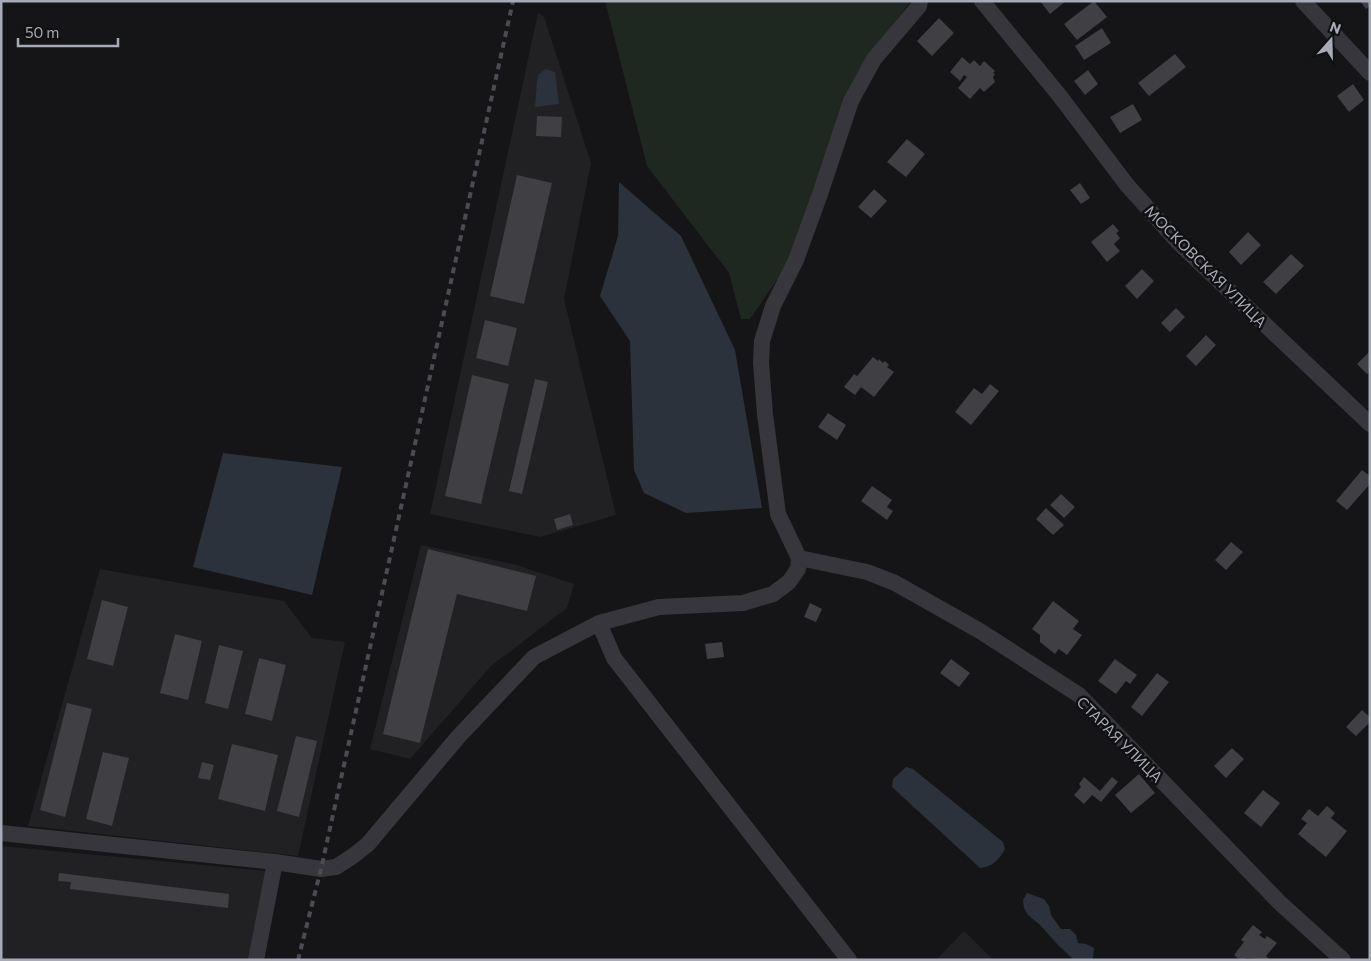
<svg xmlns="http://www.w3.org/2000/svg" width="1371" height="961" viewBox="0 0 1371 961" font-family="Commissioner,sans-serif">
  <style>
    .built { fill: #212124 }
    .green { fill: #1f2721 }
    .water { fill: #2b323b }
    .building { fill: #3f3f44 }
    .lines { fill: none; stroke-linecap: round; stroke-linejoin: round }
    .minor { stroke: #36363c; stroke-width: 16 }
    .rail { stroke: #4b4c53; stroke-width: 4; stroke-dasharray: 6 5; stroke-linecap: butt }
    .labels { text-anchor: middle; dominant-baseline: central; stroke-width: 5; stroke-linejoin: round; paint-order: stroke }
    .street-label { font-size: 15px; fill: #a7aab7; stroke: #101012 }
  </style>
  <rect width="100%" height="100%" fill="#151517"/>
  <path class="built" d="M538,13L544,17L591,163L564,299L616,515L540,537L430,514Z
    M421,545L513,564L574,584L567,608L491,666L410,759L370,749Z
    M100,569L284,601L312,638L345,642L298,856L28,826Z
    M1,846L267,871L249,960H1Z
    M964,931L993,960H936Z"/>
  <path class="green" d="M605,1H911L869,56L792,258L750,319H741L729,273L647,166Z"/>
  <path class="water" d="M546,69L555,72L559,104L535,107L537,81L539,74Z
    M619,182L681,236L735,350L762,508L686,513L644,493L634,470L630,341L600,296L618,236Z
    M223,453L342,467L312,595L193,567Z
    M906,767L913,769L1003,842L1005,849C999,860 992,867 980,868L892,787L893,779Z
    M1027,893L1044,899L1049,906L1051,915L1061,929H1070L1076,935L1078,943L1086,944L1094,948L1093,958L1091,960H1074L1058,945L1041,926L1028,915L1024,908L1023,900Z"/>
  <path class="building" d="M1040,1H1066L1050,14Z
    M1094,1L1107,17L1077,40L1064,24Z
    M1360,1H1370V6L1366,9Z
    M939,18L954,33L932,56L917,41Z
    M1102,28L1111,43L1084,60L1075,46Z
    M1175,54L1186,67L1149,96L1138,83Z
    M962,57L970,64L974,60L980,66L984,61L995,71L993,73L995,74L993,77L995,82L984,92L980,88L970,99L958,88L967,77L964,75L960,81L950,72Z
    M1088,70L1098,84L1085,95L1074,81Z
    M1353,84L1364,100L1349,112L1337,96Z
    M1133,104L1142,120L1120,133L1110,117Z
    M537,116L562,117L561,137L536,136Z
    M907,139L925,154L906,177L887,162Z
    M517,175L552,183L524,304L490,296Z
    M1080,183L1090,198L1081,204L1070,190Z
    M874,189L887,201L871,218L858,207Z
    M1113,224L1119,231L1116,233L1120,238L1114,244L1120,251L1107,262L1091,242Z
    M1248,232L1261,245L1241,265L1229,252Z
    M1291,254L1304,266L1276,294L1263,282Z
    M1142,269L1154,281L1137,299L1125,286Z
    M1176,308L1185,317L1170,332L1161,323Z
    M485,320L517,328L508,366L476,358Z
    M1206,335L1216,345L1196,366L1186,356Z
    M1370,351V372L1367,374L1357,364Z
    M873,357L878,361L879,359L883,363L885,361L889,365L887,367L894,372L874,397L861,387L855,395L844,387L854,374L857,376Z
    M472,375L509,384L481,504L445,496Z
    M535,379L548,382L522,494L509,491Z
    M990,384L999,391L971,425L955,412L974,388L982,394Z
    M828,413L846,425L837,440L818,427Z
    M1362,470L1370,476V484L1347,510L1336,501Z
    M872,486L892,500L887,507L893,511L887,520L861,501Z
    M1061,494L1075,507L1064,518L1050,505Z
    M1046,508L1064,525L1053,535L1036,519Z
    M570,514L573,525L557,530L554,519Z
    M1231,542L1243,552L1226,570L1215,560Z
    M428,549L536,576L527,611L457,594L420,743L383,734Z
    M102,600L128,607L113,666L87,659Z
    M1053,601L1079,621L1073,629L1082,635L1067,655L1059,649L1055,654L1040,642V635L1032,629Z
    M810,603L822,609L816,622L804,617Z
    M175,634L202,641L188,700L160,693Z
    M722,642L724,657L707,659L705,644Z
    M219,645L243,651L228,709L205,703Z
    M259,658L286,665L272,721L245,714Z
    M951,659L970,673L959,687L940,673Z
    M1115,659L1137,675L1130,684L1126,681L1116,694L1098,681Z
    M1157,673L1169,682L1142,716L1131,707Z
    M67,703L92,709L65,817L40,810Z
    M1362,710L1370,717V722L1356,736L1346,727Z
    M296,736L317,741L299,817L277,811Z
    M232,744L278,755L265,811L218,799Z
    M1232,748L1244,759L1226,778L1214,766Z
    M103,752L129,758L112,826L86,819Z
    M202,762L214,765L210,780L198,778Z
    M1139,774L1155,793L1131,813L1115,795Z
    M1084,777L1100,791L1112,777L1118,782L1101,802L1092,795L1084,804L1074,795L1081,787L1079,784Z
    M1263,790L1280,803L1261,827L1244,813Z
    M1327,806L1335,813L1331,818L1347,831L1326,857L1298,834L1307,823L1301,819L1309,809L1318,816Z
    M59,873L229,894L228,908L70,889L71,882L58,881Z
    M1253,925L1262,932L1259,935L1265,939L1267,936L1277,943L1266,956L1270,960L1248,958L1240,960L1234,955L1244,942L1241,940Z"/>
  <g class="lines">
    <path class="minor" d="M982,1L1059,95L1127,185L1178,242L1370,424
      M1303,1L1370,73
      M799,558L867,572L895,583L980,631L1079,695L1280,903L1343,960
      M599,623L614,658L849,960
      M1,833L275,862L321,869L336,867L353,856L368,844L459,736L534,657L599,623L659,607L743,603L773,594L789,582L798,569L799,558L778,514L765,414L761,363L762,341L773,306L796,260L820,194L851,101L874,59L919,6L920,1
      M256,960L275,862"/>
    <path class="rail" d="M298,960L321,869L513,1"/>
  </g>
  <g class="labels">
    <g class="street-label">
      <text transform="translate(1206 266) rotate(45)">МОСКОВСКАЯ УЛИЦА</text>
      <text transform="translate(1120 739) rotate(45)">СТАРАЯ УЛИЦА</text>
    </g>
  </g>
  <rect width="1371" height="961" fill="none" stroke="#a7aab7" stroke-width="5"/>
  <g transform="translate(1331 40) rotate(20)" stroke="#101012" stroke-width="4" paint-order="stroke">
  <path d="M0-4L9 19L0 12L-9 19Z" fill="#a7aab7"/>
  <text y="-8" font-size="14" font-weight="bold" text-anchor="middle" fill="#a7aab7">N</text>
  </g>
  <path d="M18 38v8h100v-8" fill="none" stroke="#a7aab7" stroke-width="2.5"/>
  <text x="25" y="38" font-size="15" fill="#a7aab7" stroke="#101012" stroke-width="4" paint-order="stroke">50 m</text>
</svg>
